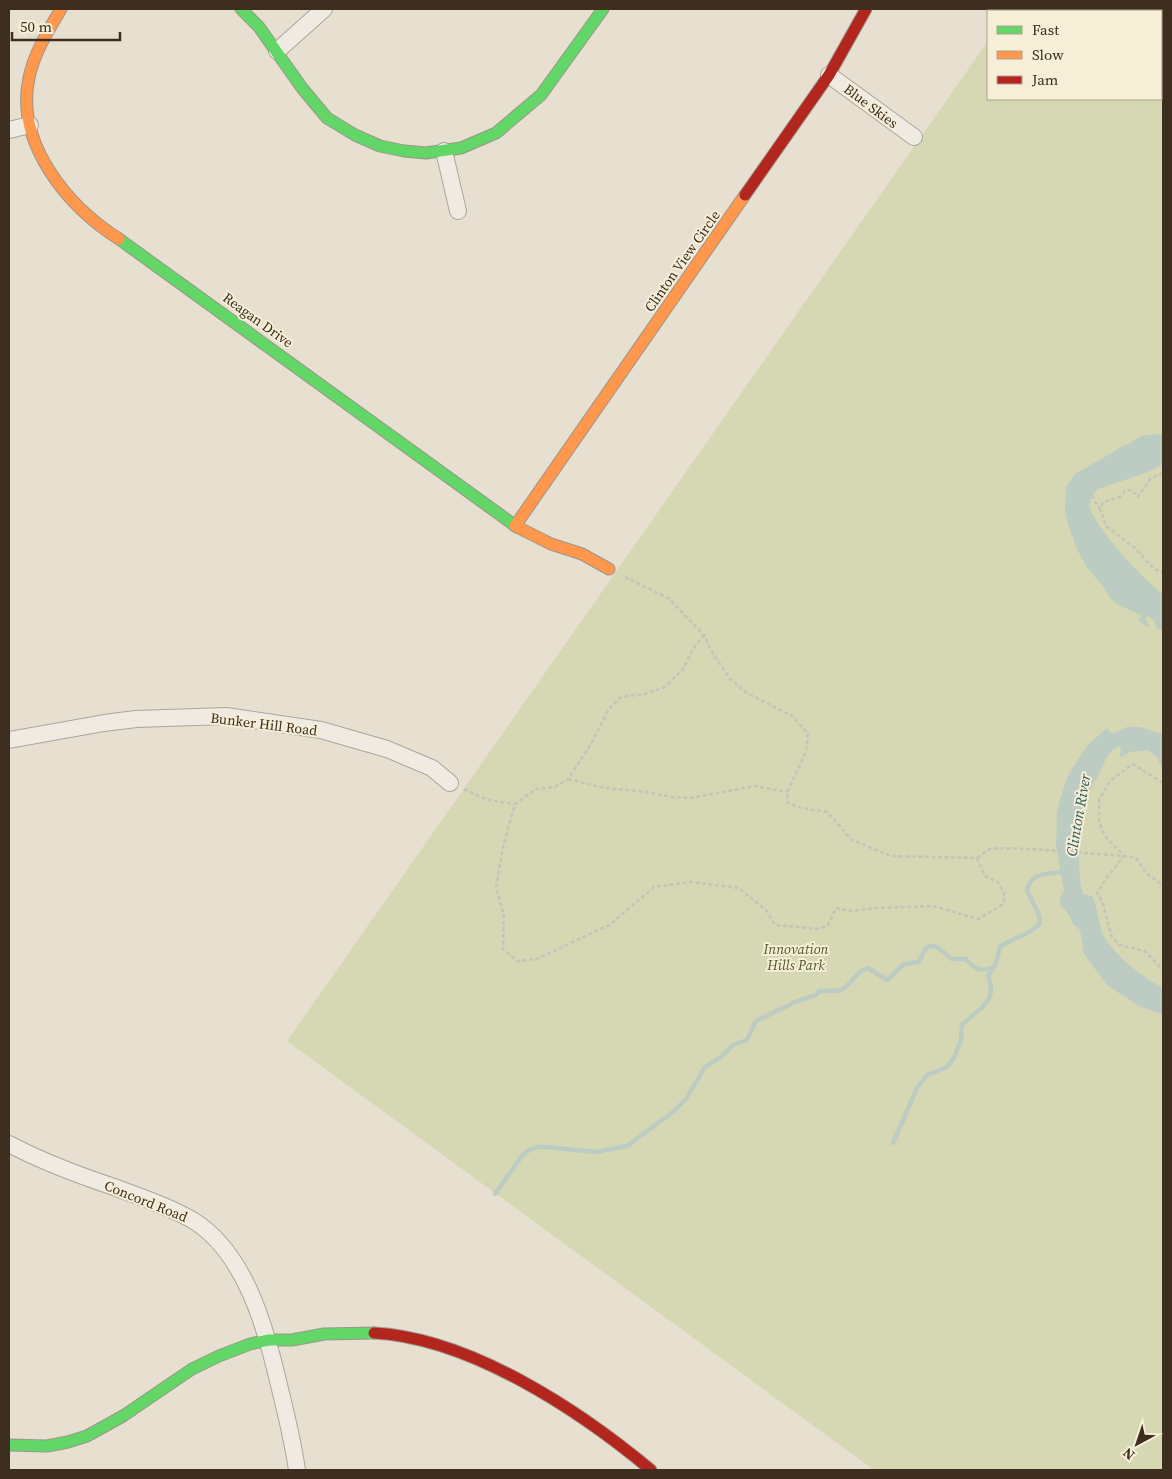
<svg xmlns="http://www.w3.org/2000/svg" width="1172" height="1479" viewBox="0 0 1172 1479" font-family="'Source Serif 4',serif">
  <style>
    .green { fill: #d6d7b3 }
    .water { fill: #bcccc2 }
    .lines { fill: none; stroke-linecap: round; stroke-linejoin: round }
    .stream { stroke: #bcccc2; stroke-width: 4.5 }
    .street-casing { stroke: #ada599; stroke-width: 18 }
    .fast-casing { stroke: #9c958a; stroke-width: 13 }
    .slow-casing { stroke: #9c958a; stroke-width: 13 }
    .jam-casing { stroke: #9c958a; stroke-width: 13 }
    .path { stroke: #c8c2b9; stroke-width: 2.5; stroke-dasharray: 4 2.5; stroke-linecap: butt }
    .street { stroke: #efebe3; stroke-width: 16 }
    .fast { stroke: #63d668; stroke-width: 11 }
    .slow { stroke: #ff974d; stroke-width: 11 }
    .jam { stroke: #b3261e; stroke-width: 11 }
    .labels { text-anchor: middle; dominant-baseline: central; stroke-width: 4; stroke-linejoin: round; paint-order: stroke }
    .street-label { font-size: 14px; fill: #3d2e20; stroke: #f7eed8 }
    .park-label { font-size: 14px; font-style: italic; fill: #4d5a26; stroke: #f7eed8 }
    .water-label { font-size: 15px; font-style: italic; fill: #2f5d5a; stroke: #f7eed8 }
  </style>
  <rect width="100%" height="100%" fill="#e7e0d1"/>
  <path class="green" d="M1011,9H1163V1470H874L287,1041L988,41V99H1161V11H1009Z"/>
  <path class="water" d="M1163,434V464L1148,472L1098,489L1092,495L1089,506C1096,529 1143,580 1163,594V630L1157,629L1154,620L1148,616L1145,618L1150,628L1139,621L1141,616L1140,615L1117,604L1110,598L1103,586L1087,568L1077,549L1068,525L1065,510L1066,487L1075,474L1110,454L1119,448L1128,444L1143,435Z
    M1127,727H1140L1163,734V771L1157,757L1148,750L1130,752L1119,758L1121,751L1120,746C1109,750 1106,760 1101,769C1098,776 1094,783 1090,790C1080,816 1075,867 1083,894L1091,896L1093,898C1098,909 1098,921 1102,932C1111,953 1143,978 1163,988V1015L1139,1006L1107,985L1084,954L1080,930L1073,924L1069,915L1060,904V898L1064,891L1056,847L1057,813L1059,803L1067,778L1073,767L1088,745L1107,728L1112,734Z"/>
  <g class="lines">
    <path class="stream" d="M893,1143L917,1088L927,1075L947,1067L954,1058L961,1040L962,1025C978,1009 999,1002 988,976L996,963L1000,947C1012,938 1029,936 1040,923L1039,915L1027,890C1031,873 1045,874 1060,872
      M495,1194L522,1156L529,1150L537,1147H546L596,1152L627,1146L673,1112L686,1099L705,1067L721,1057L733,1045L747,1040L756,1021L795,1002L816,995L819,991C826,990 833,992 840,990C852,986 856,970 868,968L887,980L904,964L919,962L925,949L930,946L937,947L952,959H966C974,970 981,972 994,967"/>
    <g class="street-casing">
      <path id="street" d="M277,51L324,9
        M829,75L914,137
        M9,130L30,125
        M444,151L458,211
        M9,740L104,723L136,719L226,716L321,730L387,749L432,768L450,783
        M9,1144C43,1162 78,1175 114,1187C140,1197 169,1206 194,1221C246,1254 266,1329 279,1385C286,1413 293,1442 297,1470"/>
    </g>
    <g class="fast-casing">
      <path id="fast" d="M241,9L259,27L302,88L327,118L355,135L380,146L404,151L426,153L461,148L496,133L541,95L603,9
        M119,239L517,527
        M9,1445L47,1446L68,1442L87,1436L123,1416L192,1369L219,1356L250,1344L269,1340H292L324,1334L374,1333"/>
    </g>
    <g class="slow-casing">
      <path id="slow" d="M61,9C48,31 34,53 29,78C15,143 67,206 119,239
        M515,526L745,195
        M517,527L551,544L582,554L609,569"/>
    </g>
    <g class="jam-casing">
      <path id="jam" d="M745,195L829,75L866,9
        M374,1333C470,1338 579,1410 651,1470"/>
    </g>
    <path class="path" d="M1163,473L1150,479L1138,497L1132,490L1125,491L1120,497L1103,502L1100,509L1106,526L1135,548L1153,568L1163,573
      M1092,495L1095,502L1100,509
      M625,577L668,598L704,635L712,652L730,679L747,693L792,716L808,734L806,752L787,792L788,803L801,808L827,812L852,840L891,856L977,858L985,876L999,883L1005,896L1002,905L978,919L933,906L875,908L852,911L836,908L828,925L819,929L775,925L767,911L739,888L691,882L654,887L609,925L537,959L517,961L503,949L504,916L496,888L503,847L515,804L536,789L555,787L568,779L588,749L609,709L621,697L644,694L665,687L683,669L693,649L704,635
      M568,779L605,788L646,792L671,797L690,798L755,786L787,792
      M1163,783L1133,764L1110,781L1099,800V821L1104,835L1124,856L1108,876L1097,893L1102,901L1112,937L1119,945L1145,951L1163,970
      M464,789L487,800L515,804
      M977,858L991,848L1032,849L1124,856L1136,858L1146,873L1163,885"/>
    <use href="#street" class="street"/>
    <use href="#fast" class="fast"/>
    <use href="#slow" class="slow"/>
    <use href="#jam" class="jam"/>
  </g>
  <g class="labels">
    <g class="street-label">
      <text transform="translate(871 106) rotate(37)">Blue Skies</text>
      <text transform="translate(682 261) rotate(-55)">Clinton View Circle</text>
      <text transform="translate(258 320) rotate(36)">Reagan Drive</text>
      <text transform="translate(264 724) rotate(7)">Bunker Hill Road</text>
      <text transform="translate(146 1201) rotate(22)">Concord Road</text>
    </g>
    <g class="park-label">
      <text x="796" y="949">Innovation<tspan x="796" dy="16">Hills Park</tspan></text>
    </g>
    <g class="water-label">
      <text transform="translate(1078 815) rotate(-80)">Clinton River</text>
    </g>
  </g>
  <rect width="1172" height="1479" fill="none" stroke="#3d2e20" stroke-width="20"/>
  <rect x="987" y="10" width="175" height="90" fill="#f7eed8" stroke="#ada18e"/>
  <rect x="997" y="26" width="25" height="8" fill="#63d668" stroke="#ada18e"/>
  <text x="1032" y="35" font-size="15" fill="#3d2e20">Fast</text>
  <rect x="997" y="51" width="25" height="8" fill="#ff974d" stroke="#ada18e"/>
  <text x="1032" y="60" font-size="15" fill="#3d2e20">Slow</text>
  <rect x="997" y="76" width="25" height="8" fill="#b3261e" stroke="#ada18e"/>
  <text x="1032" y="85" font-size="15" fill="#3d2e20">Jam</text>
  <g transform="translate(1137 1444) rotate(220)" stroke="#f7eed8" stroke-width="4" paint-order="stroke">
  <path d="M0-4L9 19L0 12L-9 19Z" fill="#3d2e20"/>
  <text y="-8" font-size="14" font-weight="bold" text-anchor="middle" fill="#3d2e20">N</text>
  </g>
  <path d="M12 32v8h108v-8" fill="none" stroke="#3d2e20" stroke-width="2.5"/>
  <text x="20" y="32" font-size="15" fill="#3d2e20" stroke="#f7eed8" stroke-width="4" paint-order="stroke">50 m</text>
</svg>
